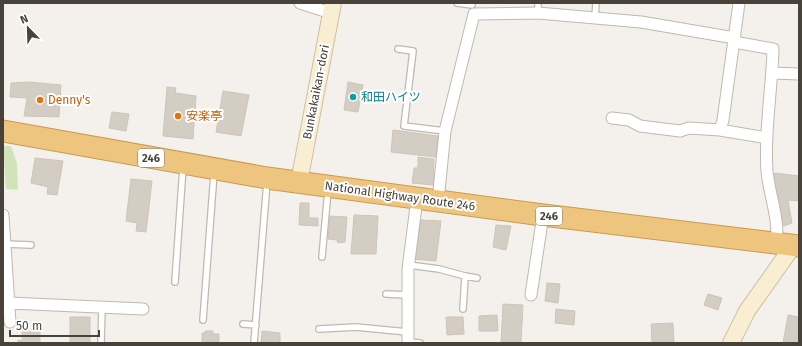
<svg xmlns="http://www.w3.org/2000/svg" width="802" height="346" viewBox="0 0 802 346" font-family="'Fira Sans','Noto Sans JP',sans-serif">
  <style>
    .green { fill: #d2e3ba }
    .building { fill: #d4cdc3; stroke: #cec5b7 }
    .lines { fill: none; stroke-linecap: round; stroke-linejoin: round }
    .lane-casing { stroke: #bfb9af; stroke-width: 8 }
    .street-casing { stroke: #bfb9af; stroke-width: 13 }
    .secondary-casing { stroke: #cec1a1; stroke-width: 18 }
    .highway-casing { stroke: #cc9a4e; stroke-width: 23 }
    .lane { stroke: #fff; stroke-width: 5.5 }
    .street { stroke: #fff; stroke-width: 11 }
    .secondary { stroke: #f9eed1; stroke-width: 16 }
    .highway { stroke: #edc57e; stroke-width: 21 }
    .culture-dot { fill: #0f9aa8; stroke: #fff; stroke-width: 1.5 }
    .food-dot { fill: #e8710a; stroke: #fff; stroke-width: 1.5 }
    .labels { text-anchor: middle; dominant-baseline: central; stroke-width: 4; stroke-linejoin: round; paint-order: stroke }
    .shield { fill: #fff; stroke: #7f7b75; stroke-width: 1 }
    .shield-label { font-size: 11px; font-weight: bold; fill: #48423a }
    .street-label { font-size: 12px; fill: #48423a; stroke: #fff }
    .culture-label { font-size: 12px; fill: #0d838f; stroke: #fff; text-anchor: start }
    .food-label { font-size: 12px; fill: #c56008; stroke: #fff; text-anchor: start }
  </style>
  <rect width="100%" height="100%" fill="#f4f1ec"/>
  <path class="green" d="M3,146H11L17,163L18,190L6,189Z"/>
  <path class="building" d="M29,82L61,85L59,117L24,116L27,98L10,97L11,83Z
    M348,82L363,85L358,112L344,110Z
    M167,87L176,88L175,93L196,96L193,139L163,136Z
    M223,91L249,95L241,136L216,132Z
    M112,112L129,114L126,131L109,128Z
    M393,130L438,136L436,157L391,152Z
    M418,157L434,159L433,185L412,183L414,168H418Z
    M35,158L63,161L57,195L47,194L48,187L31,183Z
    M775,173L799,176V201L788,200L792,223L784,226L780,223L772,176Z
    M131,179L152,181L146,232L136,231L137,223L126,221Z
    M300,203H309V218H318V226L299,225Z
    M354,215L378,216L376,254H351Z
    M330,216L347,217L345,242L338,243L337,240L328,239Z
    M421,220L441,221L436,261L414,259Z
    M496,225L511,226L506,250L493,247Z
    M547,283L560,284L558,303L545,301Z
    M708,294L722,298L718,310L704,305Z
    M503,304L523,305L521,343H501Z
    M556,309L575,311L574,325L555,323Z
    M497,315L498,331H479V316Z
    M788,315L799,317V343H783Z
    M70,317H90V343H70Z
    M446,317H463L464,334L447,335Z
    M673,323L674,343H652L651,324Z
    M205,331H213V334H219V343H202V333H205Z
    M262,331L280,333V343L261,342Z
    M22,332H40V343H18V340L22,341Z"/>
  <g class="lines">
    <g class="lane-casing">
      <path id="lane" d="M457,3L472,5
        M538,13V3
        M595,18L596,3
        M398,49L413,51L404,126L445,131
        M5,244L31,245
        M322,257L328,190
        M409,265L439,269L465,276L463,309
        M465,276L477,278
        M175,282L183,167
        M386,294L408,295
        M203,320L214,173
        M243,324L256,325
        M319,329L356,327L407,332
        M408,342L420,343
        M101,343L102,308
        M254,343L267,182"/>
    </g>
    <g class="street-casing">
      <path id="street" d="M300,3L331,13
        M734,42L773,49C772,90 764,131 767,171C769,195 780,219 776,244
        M772,73L799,74
        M612,118L629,120L640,126L680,131L689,128L720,130L767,138
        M720,130L723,120L739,3
        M438,201L445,131L474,14L538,13L641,22L735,38
        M3,215L10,322
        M531,295L543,215
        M9,303L143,309
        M408,343V269L417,199"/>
    </g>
    <g class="secondary-casing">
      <path id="secondary" d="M299,182L333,3
        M731,343L747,311L793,246"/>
    </g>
    <g class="highway-casing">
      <path id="highway" d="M3,131L267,178L543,215L799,246"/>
    </g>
    <use href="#lane" class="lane"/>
    <use href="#street" class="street"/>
    <use href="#secondary" class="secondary"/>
    <use href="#highway" class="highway"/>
  </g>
  <circle class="culture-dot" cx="353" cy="97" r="4"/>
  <g class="food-dot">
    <circle cx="40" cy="100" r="4"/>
    <circle cx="178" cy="116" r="4"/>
  </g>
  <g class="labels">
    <g class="shield">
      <rect x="138" y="149" width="26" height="18" rx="3"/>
      <rect x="536" y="207" width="26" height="18" rx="3"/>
    </g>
    <g class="shield-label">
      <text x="151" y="158">246</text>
      <text x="549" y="216">246</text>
    </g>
    <g class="street-label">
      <text transform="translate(316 92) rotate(-79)">Bunkakaikan-dori</text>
      <text transform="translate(400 196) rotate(8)">National Highway Route 246</text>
    </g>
    <g class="culture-label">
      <text x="361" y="97">和田ハイツ</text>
    </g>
    <g class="food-label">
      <text x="48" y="100">Denny's</text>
      <text x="186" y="116">安楽亭</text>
    </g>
  </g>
  <rect width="802" height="346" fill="none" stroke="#48423a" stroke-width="8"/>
  <g transform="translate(28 28) rotate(337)" stroke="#ffffff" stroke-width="3" paint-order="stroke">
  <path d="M0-3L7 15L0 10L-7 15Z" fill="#48423a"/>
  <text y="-6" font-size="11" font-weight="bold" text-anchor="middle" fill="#48423a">N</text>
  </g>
  <path d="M10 330v6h89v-6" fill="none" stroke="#48423a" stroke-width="2"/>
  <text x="16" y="330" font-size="12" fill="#48423a" stroke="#ffffff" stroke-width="3" paint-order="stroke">50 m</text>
</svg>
